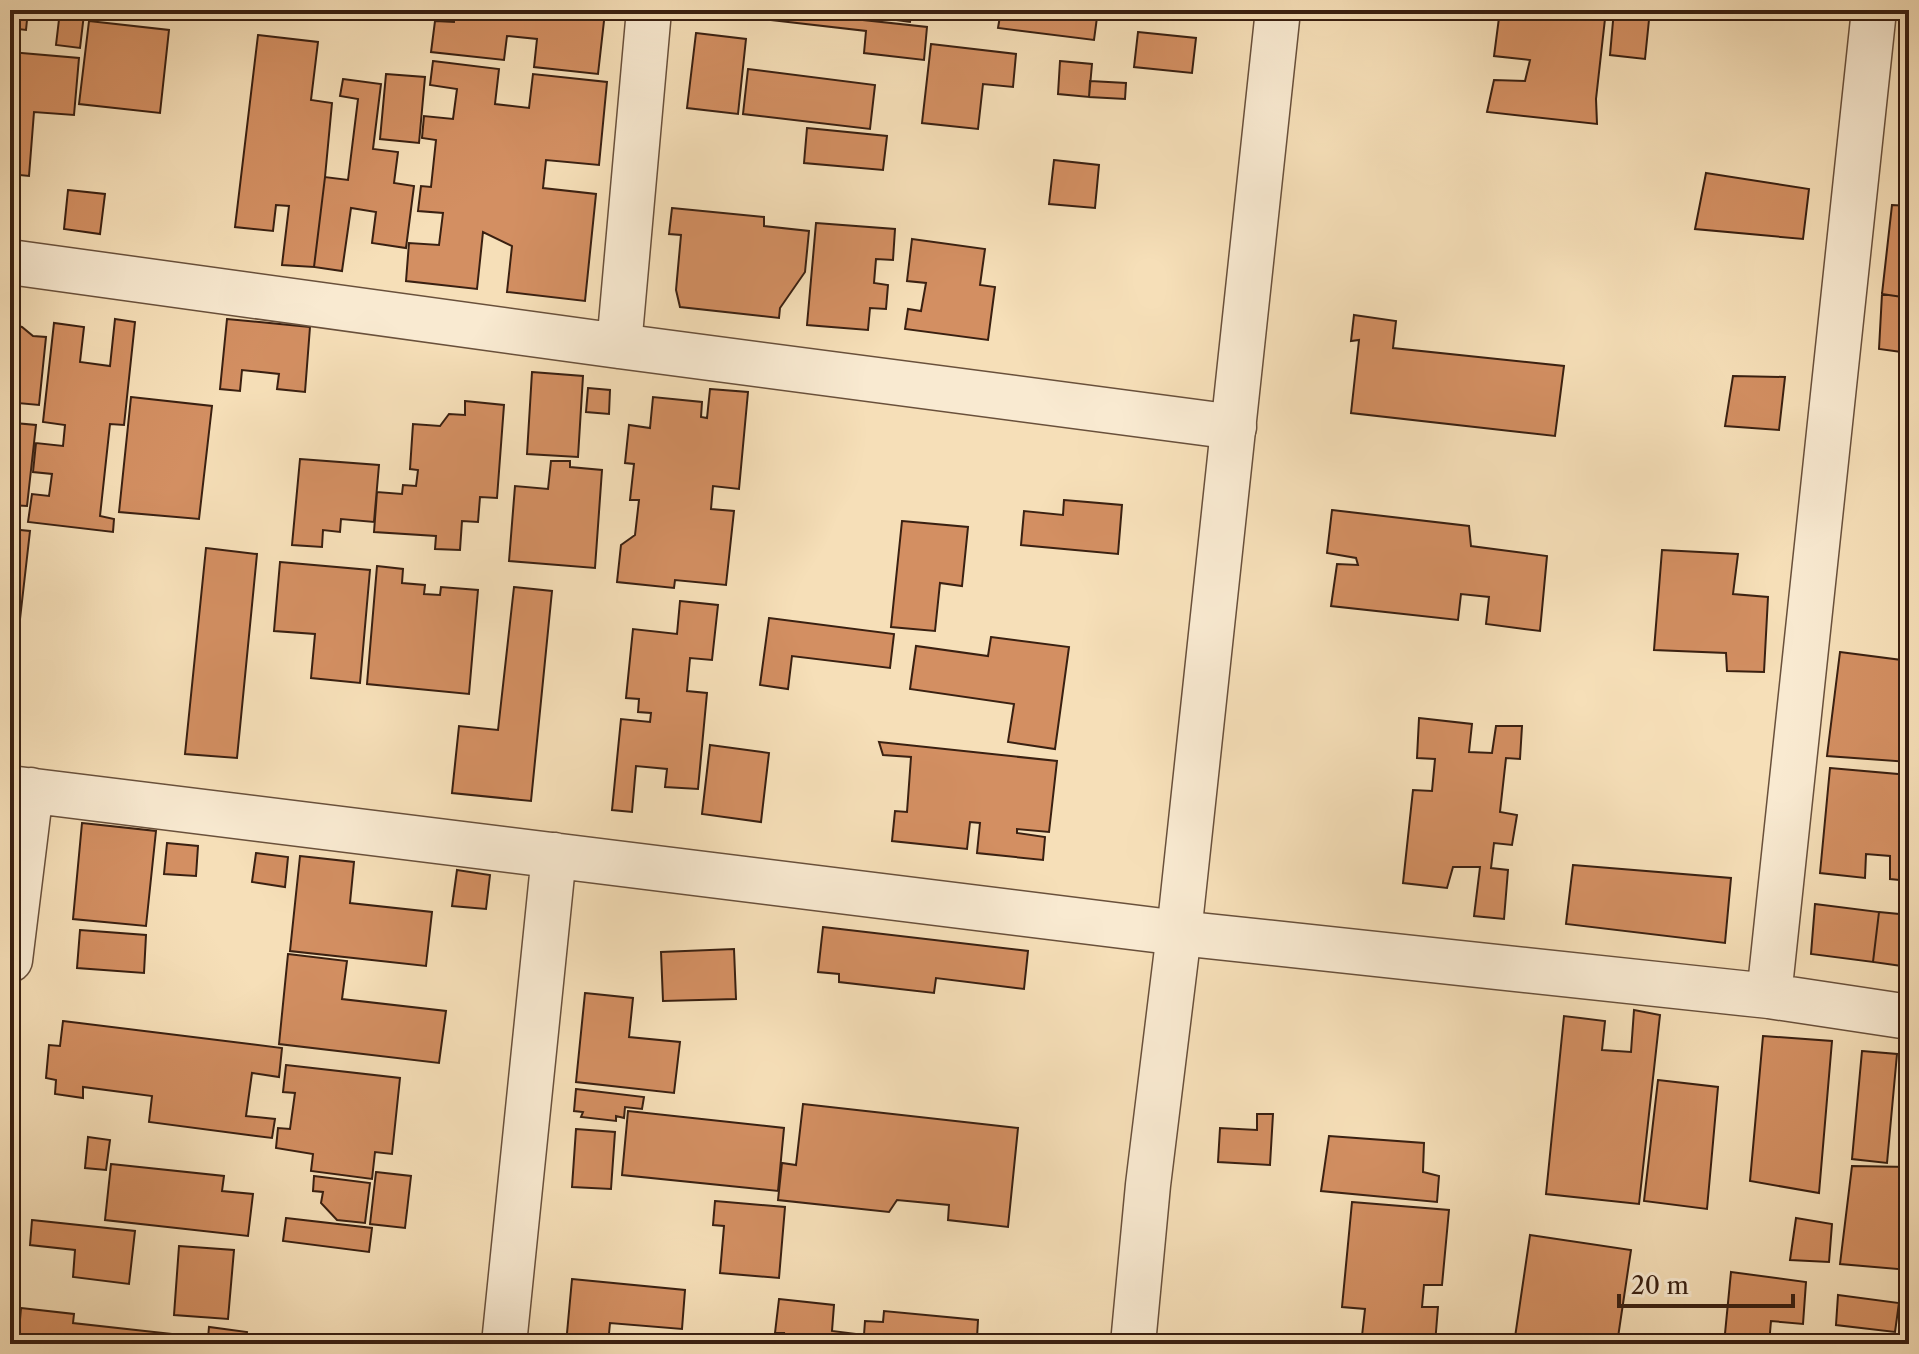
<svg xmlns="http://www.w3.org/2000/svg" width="1919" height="1354" viewBox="0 0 1919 1354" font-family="'Libre Caslon Text',serif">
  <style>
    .building { fill: #d38f62; stroke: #3a2011; stroke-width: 2 }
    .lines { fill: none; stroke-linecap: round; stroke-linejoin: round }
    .minor-casing { stroke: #69503b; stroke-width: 47 }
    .tertiary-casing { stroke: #69503b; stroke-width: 47 }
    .minor { stroke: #f9ead1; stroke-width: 44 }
    .tertiary { stroke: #f9ead1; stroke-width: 44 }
  </style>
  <rect width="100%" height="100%" fill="#f6dfb8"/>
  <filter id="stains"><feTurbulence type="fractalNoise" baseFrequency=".0025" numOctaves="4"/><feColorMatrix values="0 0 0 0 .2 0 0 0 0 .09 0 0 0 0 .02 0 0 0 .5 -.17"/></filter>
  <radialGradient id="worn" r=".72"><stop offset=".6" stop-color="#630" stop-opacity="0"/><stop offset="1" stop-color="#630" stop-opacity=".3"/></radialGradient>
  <path class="building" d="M10,10H28L26,30L10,28Z
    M455,10H590L605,12L598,74L534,67L537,39L507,36L504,60L431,52L435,21L454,22Z
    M700,10H837L836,17L927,27L924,60L864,53L866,31L700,12Z
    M838,10H912L910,22L837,12Z
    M1001,10H1098L1094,40L998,28Z
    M1500,10H1606L1596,99L1597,124L1487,112L1494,80L1525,81L1530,60L1494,56Z
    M1614,10H1650L1645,59L1610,55Z
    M60,11L84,14L80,48L56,45Z
    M89,21L169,30L160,113L79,104Z
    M1138,32L1196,38L1192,73L1134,67Z
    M696,33L746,39L738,114L687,108Z
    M258,35L318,42L311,100L332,103L325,177L314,267L282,265L289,206L276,205L273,231L235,227Z
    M931,44L1016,54L1013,87L983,84L978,129L922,123Z
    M10,52L79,58L74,115L34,112L29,176L10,174Z
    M1909,52V149L1900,148Z
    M433,61L499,69L495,104L529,108L533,74L607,82L599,165L546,160L543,188L596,194L585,301L507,292L512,246L483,232L477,289L406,281L409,243L439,245L443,213L418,211L421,186L431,187L436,140L422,138L424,116L453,119L457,89L430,85Z
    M1060,61L1092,64L1089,97L1058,94Z
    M748,69L875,85L870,129L743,114Z
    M386,74L425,77L419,143L380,139Z
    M343,79L381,84L373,149L398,152L394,183L414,186L406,248L372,243L376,212L351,208L342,271L314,267L325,177L348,180L358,99L340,96Z
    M1090,81L1126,83L1125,99L1089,97Z
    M807,128L887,136L883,170L804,163Z
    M1054,160L1099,165L1095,208L1049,204Z
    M1706,173L1809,189L1803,239L1695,229Z
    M68,190L105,194L100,234L64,229Z
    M1892,205L1909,206V298L1882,294Z
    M672,208L764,217V226L809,231L805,272L780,308L779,318L680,307L676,290L681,235L669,234Z
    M816,223L895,229L893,260L876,259L874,283L888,285L886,309L870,308L868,330L807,325Z
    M912,239L985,249L980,285L995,287L988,340L905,329L908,309L921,311L926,283L907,281Z
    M1882,294L1909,298V353L1879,349Z
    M1354,315L1396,321L1393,348L1564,366L1555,436L1351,413L1359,340L1351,341Z
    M115,319L135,322L124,425L110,424L100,516L114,519L113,532L28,522L32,494L49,496L52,474L33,472L36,443L63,446L65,425L43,422L54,323L84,327L80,362L110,366Z
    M227,319L310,327L305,392L277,389L279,374L242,370L240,391L220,389Z
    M10,324L22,327L33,336L46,337L39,405L18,403L15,423L36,425L27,506L10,505Z
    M532,372L583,376L578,457L527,454Z
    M1733,376L1785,377L1779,430L1725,426Z
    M588,388L610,390L609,414L586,412Z
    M710,389L748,392L739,489L713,486L711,509L734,511L726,585L675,580L674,588L617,582L621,545L635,535L639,500H630L634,464L625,463L629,425L650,428L653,397L702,402L701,417L707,418Z
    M131,397L212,406L199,519L119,512Z
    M465,401L504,405L497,498L480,497L478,522L462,521L460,550L435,549L436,536L374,532L377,492L402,494L403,485L416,486L418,470L410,469L413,424L440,426L449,414L465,415Z
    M300,459L379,465L374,522L341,519L340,532L323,530L322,547L292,545Z
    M551,461H570V467L602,470L595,568L509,561L515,486L548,489Z
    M1064,500L1122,505L1118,554L1021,545L1024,511L1063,515Z
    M1332,510L1469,526L1471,546L1547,556L1540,631L1486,624L1489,597L1461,594L1458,620L1331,606L1337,564L1358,565L1356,558L1327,553Z
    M902,521L968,527L962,586L940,583L935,631L891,627Z
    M10,529L30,531L19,628L10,627Z
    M206,548L257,554L237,758L185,754Z
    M1662,550L1738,554L1733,594L1768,597L1764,672L1727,671L1726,653L1654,650Z
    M280,562L370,570L360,683L311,678L315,634L274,631Z
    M377,566L403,569L402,583L425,585L424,594L440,595L441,587L478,590L469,694L367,684Z
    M514,587L552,591L531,801L452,793L459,726L498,730Z
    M680,601L718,605L712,660L690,658L687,691L707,693L698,789L665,787L667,769L636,766L632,812L612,810L621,719L650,722L651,713L638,712L639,699L626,698L633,629L677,634Z
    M769,618L894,634L890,668L792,656L788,689L760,685Z
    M991,637L1069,647L1055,749L1008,742L1014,704L910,689L916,646L988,656Z
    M1840,652L1909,661V762L1827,756Z
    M1419,718L1472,724L1469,752L1492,753L1496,726H1522L1520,759L1506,758L1500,812L1517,815L1512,845L1494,843L1491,868L1508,870L1504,919L1474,916L1480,867H1453L1447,888L1403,883L1413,790L1432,791L1435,759L1417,758Z
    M879,742L1057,761L1049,832L1017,829V833L1045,837L1043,860L977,853L980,823L970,822L967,849L892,841L895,811L907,812L911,757L883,755Z
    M710,745L769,753L761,822L702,814Z
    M1830,768L1909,775V881L1890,879V856L1866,854L1865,878L1820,873Z
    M82,823L156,831L146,926L73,919Z
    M167,843L198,846L196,876L164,874Z
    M256,853L288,857L285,887L252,882Z
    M300,856L354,862L350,903L432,912L426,966L290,951Z
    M1573,865L1731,878L1725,943L1566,924Z
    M457,870L490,875L486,909L452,906Z
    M1815,904L1879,912L1873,962L1811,954Z
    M1879,912L1909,915V967L1873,962Z
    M823,927L1028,951L1024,989L936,978L934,993L839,982V974L818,972Z
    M80,930L146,935L144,973L77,968Z
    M734,949L736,999L663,1001L661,952Z
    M288,954L347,961L342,999L446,1011L439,1063L279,1044Z
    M585,993L633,998L629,1037L680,1042L674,1093L576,1082Z
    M1634,1010L1660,1015L1639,1204L1546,1194L1564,1016L1605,1021L1602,1050L1631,1052Z
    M63,1021L282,1048L279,1077L252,1073L246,1116L275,1119L272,1138L149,1122L152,1096L83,1087V1098L55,1094L56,1080L46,1078L49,1045L60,1046Z
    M1763,1036L1832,1041L1819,1193L1750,1181Z
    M1862,1051L1897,1054L1887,1163L1852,1159Z
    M286,1065L400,1078L392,1154L375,1152L372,1179L311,1171L313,1154L276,1148L278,1128L290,1129L295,1093L283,1092Z
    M1658,1080L1718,1087L1707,1209L1644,1201Z
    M576,1089L644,1097L642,1109L625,1107L624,1118L616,1116V1121L581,1117L583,1112L574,1111Z
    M803,1104L1018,1128L1008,1227L948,1220L949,1205L897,1200L889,1212L778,1200L782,1163L796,1165Z
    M628,1111L784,1128L778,1191L622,1175Z
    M1257,1114H1273L1270,1165L1218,1162L1220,1128L1257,1130Z
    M576,1129L615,1132L611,1189L572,1187Z
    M1329,1136L1424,1143L1423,1172L1439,1176L1437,1202L1321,1191Z
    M88,1137L110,1140L106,1170L85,1168Z
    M111,1164L224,1176L222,1191L253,1194L248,1236L105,1220Z
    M1852,1166L1909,1167V1270L1840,1264Z
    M376,1172L411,1176L405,1228L370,1224Z
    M314,1176L370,1183L365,1223L337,1220L321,1203L323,1192L313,1191Z
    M715,1201L785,1207L779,1278L720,1273L724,1226L713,1225Z
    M1352,1202L1449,1210L1442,1285H1424L1422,1307H1438L1435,1344H1338L1339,1334L1362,1336L1365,1309L1342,1307Z
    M286,1218L372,1228L369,1252L283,1241Z
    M1796,1218L1832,1224L1829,1262L1790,1260Z
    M32,1220L135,1231L129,1284L73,1277L75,1250L30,1245Z
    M1530,1235L1631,1250L1617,1344H1514Z
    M179,1246L234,1250L228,1319L174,1315Z
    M1731,1272L1806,1282L1803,1324L1771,1321L1769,1344H1724Z
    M572,1279L685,1290L682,1329L610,1323L608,1344H566Z
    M1838,1295L1899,1303L1895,1332L1836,1325Z
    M779,1299L834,1305L832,1331L864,1335L865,1321L883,1322L884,1311L978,1320L977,1338L993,1339L992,1344H783L784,1333H775Z
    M21,1308L74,1314L73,1323L208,1338L209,1327L247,1332L245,1344H24V1342H18Z"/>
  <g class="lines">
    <g class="minor-casing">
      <path id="minor" d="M10,262L619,346L1234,427
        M619,346L649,10
        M10,788L1179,933L1769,996L1909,1017
        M10,960L31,790
        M1769,996L1874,10
        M504,1344L554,855"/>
    </g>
    <g class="tertiary-casing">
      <path id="tertiary" d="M1133,1344L1148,1185L1179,933L1278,10"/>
    </g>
    <use href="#minor" class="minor"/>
    <use href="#tertiary" class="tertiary"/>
  </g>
  <rect width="1919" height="1354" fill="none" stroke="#f6dfb8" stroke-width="40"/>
  <rect x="12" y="12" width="1895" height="1330" fill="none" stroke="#3a2011" stroke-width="4"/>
  <rect x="20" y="20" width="1879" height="1314" fill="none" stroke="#3a2011" stroke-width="2"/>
  <path d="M1619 1294v12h174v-12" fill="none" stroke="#3a2011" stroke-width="4"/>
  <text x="1631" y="1294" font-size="24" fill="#3a2011" stroke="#f9ead1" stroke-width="6" paint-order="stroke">20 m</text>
  <rect width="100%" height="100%" filter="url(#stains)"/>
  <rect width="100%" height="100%" fill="url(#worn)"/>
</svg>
